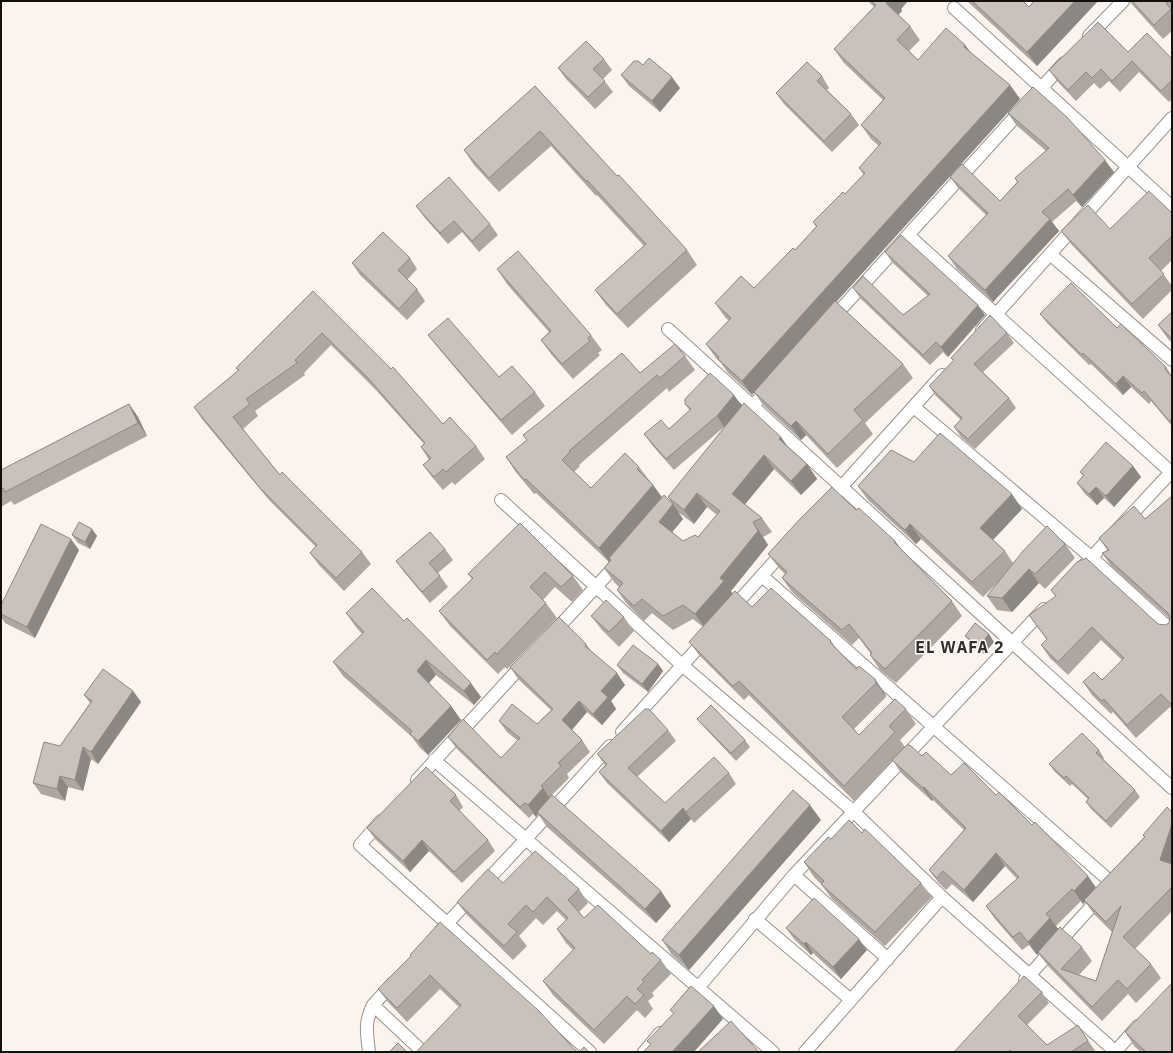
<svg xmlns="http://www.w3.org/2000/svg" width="1173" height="1053" viewBox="0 0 1173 1053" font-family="'IBM Plex Sans',sans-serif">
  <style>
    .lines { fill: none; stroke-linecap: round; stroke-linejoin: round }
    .minor-casing { stroke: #99918c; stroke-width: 14 }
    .minor { stroke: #fff; stroke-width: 12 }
    .wall { fill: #ada6a1; fill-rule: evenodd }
    .shaded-wall { fill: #8d8783 }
    .building { fill: #c9c1bb; stroke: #8d8783 }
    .labels { text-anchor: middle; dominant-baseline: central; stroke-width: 3; stroke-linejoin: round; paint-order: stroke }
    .district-label { font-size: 16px; font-weight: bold; letter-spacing: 1px; fill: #352f2a; stroke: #fff }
  </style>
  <rect width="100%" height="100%" fill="#fbf3ed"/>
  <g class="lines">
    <g class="minor-casing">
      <path id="minor" d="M954,8L1172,207
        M1089,36L1123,1
        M908,235L1172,473
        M1050,254L1172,360
        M832,319L1064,63
        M668,329L1172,788
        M982,330L1172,118
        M914,407L1092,558L1172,631
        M739,421L770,387
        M501,500L682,665L854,812L942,897L1116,1052
        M826,504L942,375
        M1078,572L1172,471
        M762,576L1112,883
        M731,610L784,551
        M553,633L618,563
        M622,732L706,639
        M434,760L773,1052
        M417,780L525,662
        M381,821L360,845L590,1052
        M794,875L888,959
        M755,919L851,1000
        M442,929L525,840L610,746
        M1025,980L1100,897
        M394,982L373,1005L423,1052
        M686,1002L794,875L1044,609
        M369,1052C367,1033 364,1023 373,1005
        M644,1052L660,1033
        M805,1052L942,897
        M1115,1052L1138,1026"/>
    </g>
    <use href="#minor" class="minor"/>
  </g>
  <path class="wall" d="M868,1H908L901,9L902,11L898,15L910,26L920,40L909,51L918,60L965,45L971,53L1010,85L1020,99L836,302L903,364L913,378L865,423L873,434L837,468L806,435L801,440L764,406L754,392L752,395L728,373L721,363L716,358L706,344L729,321L725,317L715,303L754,288L795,250L816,227L813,222L845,194L864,175L859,168L879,146L871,139L861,125L883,100L844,63L834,49L874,7Z
    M967,1H1023L1029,7L1034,1H1098L1037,66Z
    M1129,1H1172V31L1163,39Z
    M1128,52L1172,59V99L1169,102L1139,72L1120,92L1109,81L1100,89L1094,83L1076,101L1057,81L1049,70Z
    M604,59L612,70L603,79L613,92L595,109L566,79L558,68Z
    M643,65L680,88L660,112L629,86L621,75Z
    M822,76L829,88L827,90L851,114L859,125L832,152L784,104L776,93Z
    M535,86L617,176L687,250L697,265L628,328L606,305L595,290L644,246L597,195L596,196L551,146L499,192L474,165L464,150Z
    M1008,113L1114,172L1082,207L1076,201L1052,222L1059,231L993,302L957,269L948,256L986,215L959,189L950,177L1000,201L1017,182L1015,178L1046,151L1016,125Z
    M416,206L490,224L498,235L479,252L462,232L448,244L424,217Z
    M1172,213V260L1161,271L1172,286V290L1143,319L1072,245L1061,231L1110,229Z
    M885,252L985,315L948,357L943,352L930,365L860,298L853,288L903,315L928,296L892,262Z
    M410,258L417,269L407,280L417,289L425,301L407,320L360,275L352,263Z
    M497,269L591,335L602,350L598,353L600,355L573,379L551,354L541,340L549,332L507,284Z
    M313,291L443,424L476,446L485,459L455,485L452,482L443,490L432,477L423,465L429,460L421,447L424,444L376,390L331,345L304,373L305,375L255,411L258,416L243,429L280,475L362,552L371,564L344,591L319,565L310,553L316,547L269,500L202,419L194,407L238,371L236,368Z
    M1172,312V343L1168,339L1158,325Z
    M1040,314L1117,328L1166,367L1172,376V426L1151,401L1149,404L1131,387L1123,395L1091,364L1089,365L1048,324Z
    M1007,333L1014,343L983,372L1009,398L1016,408L975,449L961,437L954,427L961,420L936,396L929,386L954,361L951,358Z
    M428,335L499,377L535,392L545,406L512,435L439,349Z
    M685,356L695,370L669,392L667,388L579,465L580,466L574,472L591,488L639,467L649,480L653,485L662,497L672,503L668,497L735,414L724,427L674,470L652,445L644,434L669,429L690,411L685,404L742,406L807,464L817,479L801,495L774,469L745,504L762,518L772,532L763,537L768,545L731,591L733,594L752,607L831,641L838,651L856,669L875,679L885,694L886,697L854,729L859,735L906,709L916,724L900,740L905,747L922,756L951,775L996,795L1096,888L1144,837L1143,835L1172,812V911L1135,949L1151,964L1161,978L1136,1003L1128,994L1102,1021L1048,966L1038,953L1037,955L1029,945L1022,950L995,919L986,906L1017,879L1005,866L973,902L952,884L946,890L938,882L929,870L964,830L933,800L932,801L901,773L893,761L854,801L749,695L744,700L700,656L689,642L703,627L693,619L673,630L652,613L644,621L627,604L617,590L619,587L614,582L604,568L609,562L536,493L534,494L515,471L506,457L527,440L523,435L640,373ZM707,507L717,515L698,537L683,541L672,532L683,519L678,512L694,524ZM1081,901L1083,904L1085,902L1094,914L1112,932L1096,981L1079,975L1092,961L1082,947L1058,929L1056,926Z
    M129,404L138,417L147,436L14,505L11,501L1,507V470Z
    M914,462L1022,509L993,540L1005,551L1013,563L1065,544L1075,558L1045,589L1039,583L1012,612L997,610L987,596L997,583L983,597L921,539L916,544L868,500L858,486Z
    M1133,466L1141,477L1114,507L1104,498L1097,505L1085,494L1077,483L1083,476L1080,472Z
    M1172,496V709L1170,707L1136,738L1113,712L1111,714L1092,695L1083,682L1102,680L1122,660L1101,640L1068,675L1050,658L1041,645L1047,640L1029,615L1056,597L1051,590L1158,624L1165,625L1169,623L1170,619L1111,566L1102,553L1108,551L1099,538L1145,519Z
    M856,510L895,541L902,550L952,601L962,616L896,683L880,670L870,655L871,654L859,638L852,645L792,592L782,578L785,574L779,568L768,554Z
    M520,523L573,576L583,590L572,602L555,587L543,600L546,603L557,618L507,669L505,667L498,674L450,626L439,611L472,579L468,574Z
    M92,529L97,536L90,549L78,543L72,535Z
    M445,549L453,560L438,573L448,587L430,603L404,572L396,561Z
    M79,550L35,638L5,623L1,617V605Z
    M346,613L404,621L481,697L474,705L436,675L429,683L451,706L461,720L428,755L420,748L412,737L343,676L333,662L362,634L356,627Z
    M591,616L624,617L634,631L619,647L602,630Z
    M965,636L994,642L984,654L971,643Z
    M586,644L592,652L625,685L611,701L616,709L602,725L587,712L572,730L582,740L590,752L567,774L569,778L552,795L671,906L656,923L547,827L538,814L536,817L533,814L529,818L456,748L448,737L501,758L518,741L507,732L499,721L537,724L551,710L518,679L510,667Z
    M658,664L663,671L648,692L623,673L617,665Z
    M133,691L141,702L98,764L91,759L83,791L68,787L65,801L41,794L33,783L60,746L90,703L84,695Z
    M697,719L745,740L750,747L736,761L703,726Z
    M668,730L676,741L637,777L665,803L729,773L736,784L694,823L691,819L669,842L607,783L599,772L605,765L597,754Z
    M1099,750L1104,758L1103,759L1135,790L1140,797L1111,828L1091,809L1086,802L1088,799L1072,784L1070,786L1054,771L1049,764Z
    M456,795L463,807L459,811L488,840L495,851L462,883L429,851L410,872L375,839L367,828Z
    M821,820L689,970L672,955L662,940Z
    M862,833L921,883L932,897L885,946L832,899L821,884L814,877L804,862L831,839Z
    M503,883L579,889L588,903L579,912L584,918L651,954L661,960L671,974L652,993L654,996L648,1001L653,1009L645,1018L637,1010L604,1044L553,995L543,981L573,950L566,943L557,929L566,920L557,911L543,925L536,918L519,936L527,946L513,960L467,915L457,902Z
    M786,928L867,950L841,979L813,953L811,955L794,939Z
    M410,955L539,1011L459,1007L440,989L407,1022L388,1002L378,989L411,956Z
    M1042,992L1049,1003L1027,1025L1047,1045L1085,1036L1096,1052H954Z
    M1125,1032L1172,1052H1141L1135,1047Z"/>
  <path class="shaded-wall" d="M888,1H908L901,9L902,11L896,17L886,3Z
    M1075,1H1098L1037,66L1027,52Z
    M965,45L975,59L964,47Z
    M672,77L680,88L660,112L652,101Z
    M1010,85L1020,99L752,395L742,381Z
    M1105,160L1114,172L1082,207L1073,195Z
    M1050,219L1059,231L993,302L985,290Z
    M978,305L985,315L948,357L941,347Z
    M1123,376L1131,387L1123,395L1116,384Z
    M734,395L742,406L724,427L717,416Z
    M129,404L138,417L147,436L138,423Z
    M796,421L806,435L801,440L791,426Z
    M781,437L791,451L779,439Z
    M764,455L774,469L742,508L732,494Z
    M807,464L817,479L801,495L791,481Z
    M1133,466L1141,477L1114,507L1106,496Z
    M653,485L663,499L609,558L610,560L609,562L599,548Z
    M1096,487L1104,498L1097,505L1089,494Z
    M697,493L707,507L694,524L684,510Z
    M1012,494L1022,509L990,543L980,528Z
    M673,504L683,519L669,536L659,522Z
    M753,522L763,537L768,545L731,591L734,596L705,628L695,614L720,578Z
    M910,524L921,539L916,544L905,530Z
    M92,529L97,536L90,549L85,542Z
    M71,539L79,550L35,638L27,627Z
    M895,541L905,555L894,542Z
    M1029,569L1039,583L1012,612L1002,598Z
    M989,634L994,642L984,654L979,646Z
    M426,660L436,675L427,685L417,671Z
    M658,664L663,671L648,692L642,684Z
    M617,673L625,685L611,701L616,709L602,725L593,714L601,691Z
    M875,679L885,694L886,697L876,683Z
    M471,683L481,697L474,705L464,691Z
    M133,691L141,702L98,764L91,752Z
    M579,701L587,712L570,732L562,720Z
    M451,706L461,720L428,755L418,741Z
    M83,747L91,759L83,791L75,780Z
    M60,776L68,787L65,801L57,789Z
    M924,787L933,800L932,801L923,788Z
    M543,788L551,800L537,812L538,814L536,817L528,805Z
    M810,805L821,820L689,970L679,955Z
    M683,808L691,819L669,842L661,831Z
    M1172,824V868L1160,860Z
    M422,840L429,851L410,872L403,861Z
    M996,853L1005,866L973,902L964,890Z
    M1088,876L1097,889L1083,904L1074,891Z
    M661,891L671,906L656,923L645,909Z
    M1050,918L1059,930L1037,955L1028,942Z
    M859,939L867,950L841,979L833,967Z
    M806,942L813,953L811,955L804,944Z
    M714,1006L723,1019L694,1052H672Z"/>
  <path class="building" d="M871,1H888L886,3L910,26L897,40L918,60L946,28L965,45L964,47L1010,85L742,381L718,359L719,357L706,344L731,318L715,303L741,276L754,288L793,248L795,250L817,226L813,222L843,192L845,194L865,173L859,168L881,143L861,125L885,98L834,49L876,5Z
    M972,1H1023L1029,7L1034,1H1075L1027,52Z
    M1132,1H1168L1166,3L1171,9L1154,25Z
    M1098,22L1128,52L1147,33L1172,59V80L1161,91L1132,61L1112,81L1101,69L1092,78L1086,72L1068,90L1049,70Z
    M586,41L604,59L593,69L605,81L588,97L558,68Z
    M649,58L672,77L652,101L621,75L634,61H638L643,65Z
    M807,62L822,76L817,81L851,114L824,141L776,93Z
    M535,86L617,176L619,175L687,250L617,314L595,290L646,244L587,180L586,181L540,131L489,178L464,150Z
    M1033,87L1067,117L1105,160L1073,195L1068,189L1042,212L1050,219L985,290L948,256L988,213L950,177L962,164L1000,201L1018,182L1015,178L1049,148L1008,113Z
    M449,177L490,224L472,241L454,221L440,233L416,206Z
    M1149,191L1172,213V236L1149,258L1164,274L1132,304L1061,231L1088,205L1110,229Z
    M383,232L410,258L398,270L417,289L399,309L352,263Z
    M901,235L978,305L941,347L936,342L923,355L853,288L863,276L903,315L930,294L885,252Z
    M518,251L591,335L588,338L590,341L562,364L541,340L551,331L497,269Z
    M1071,283L1117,328L1121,324L1166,367L1165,369L1172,377V419L1169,421L1144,391L1142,393L1123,376L1116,384L1083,353L1082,355L1040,314Z
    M313,291L391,369L393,367L443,424L450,417L476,446L446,472L443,469L434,477L423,465L431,458L421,447L425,443L367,377L322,333L295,360L297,363L246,399L250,404L233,417L280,475L282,472L362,552L336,578L310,553L317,545L260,488L194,407L239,370L236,368Z
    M835,301L903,364L854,410L863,420L828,454L796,421L791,426L754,392Z
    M1172,312V339L1158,325Z
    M990,315L1007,333L974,364L1009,398L968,439L954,427L962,418L929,386L954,360L951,358Z
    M448,318L499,377L512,366L535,392L501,420L428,335Z
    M675,344L685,356L660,378L657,375L569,451L570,452L562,460L591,488L625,453L639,467L637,469L653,485L599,548L526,479L524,480L506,457L527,440L523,435L541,421L622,353L640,373Z
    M710,373L734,395L717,416L666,459L644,434L661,420L669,429L691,409L685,404V399Z
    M744,403L781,437L779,439L807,464L791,481L764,455L732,494L762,518L753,522L758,531L720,578L724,581L695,614L683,605L663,616L642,599L634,606L617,590L623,583L604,568L611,560L609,558L664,495L673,504L659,522L683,541L695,535L698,537L720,511L697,493L684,510L668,497Z
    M129,404L138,423L5,492L3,488L1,489V470Z
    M940,433L1012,494L980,528L1005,551L972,582L910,524L905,530L858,486L891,450L914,462Z
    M1106,442L1133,466L1106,496L1096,487L1089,494L1077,483L1084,475L1080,472Z
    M832,487L856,510L859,508L895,541L894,542L952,601L885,669L870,655L872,653L849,624L842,630L782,578L787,572L768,554L799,520Z
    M1172,496V705L1161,694L1127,725L1104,699L1102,701L1083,682L1094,672L1102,680L1124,658L1092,627L1058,662L1041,645L1047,639L1029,615L1056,596L1051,590L1077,562L1086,558L1158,624L1165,625L1169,623L1170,616L1168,613L1102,553L1109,550L1099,538L1134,506L1145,519Z
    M79,522L92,529L85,542L72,535Z
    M520,523L573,576L561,587L545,572L530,587L546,603L497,654L495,652L487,660L439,611L473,578L468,574Z
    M41,524L71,539L27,627L1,614V605Z
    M1047,526L1065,544L1035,574L1029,569L1002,598L987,596L1023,551Z
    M430,532L445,549L429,563L440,576L422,592L396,561Z
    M372,588L404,621L407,618L471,683L464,691L426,660L417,671L451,706L418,741L410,734L412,731L333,662L364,632L346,613Z
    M771,588L831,641L830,642L856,669L859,666L875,679L876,683L842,717L859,735L895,699L906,709L889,726L895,732L844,786L739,681L733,686L689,642L735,591L752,607Z
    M606,600L624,617L609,632L591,616Z
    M559,617L586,644L585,646L617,673L601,691L608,697L593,714L579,701L562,720L582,740L558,763L561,766L541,786L543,788L528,805L525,803L520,807L448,737L463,719L501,758L520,738L499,721L512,704L537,724L553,709L510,667Z
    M975,623L989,634L979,646L965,636Z
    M633,645L658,664L642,684L617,665Z
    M103,669L133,691L91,752L83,747L75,780L60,776L57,789L33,783L44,742L60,746L92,701L84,695Z
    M711,705L745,740L731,753L697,719Z
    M645,709H649L668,730L628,768L665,803L714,757L729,773L686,812L683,808L661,831L599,772L607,764L597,754Z
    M1082,733L1099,750L1096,753L1135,790L1106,821L1086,802L1089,798L1066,776L1064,778L1049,764Z
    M907,745H910L922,756L926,752L951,775L964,763L996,795L999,792L1032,825L1035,822L1088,876L1074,891L1072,889L1046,914L1050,918L1028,942L1020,932L1013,937L986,906L1019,877L996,853L964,890L943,871L937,878L929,870L966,828L924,787L923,788L892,760Z
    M426,767L456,795L450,801L488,840L454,872L422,840L403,861L367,828Z
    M793,790L810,805L679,955L662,940Z
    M552,795L661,891L645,909L537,812Z
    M1167,807L1172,812V824L1160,860L1172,864V887L1123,937L1151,964L1127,989L1118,980L1092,1007L1038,952L1060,927L1082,947L1061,969L1096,981L1121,906L1106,922L1084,900L1145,837L1143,835Z
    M849,820L862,833L865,829L921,883L875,932L821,884L824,881L804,862L828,837L831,839Z
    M535,851L579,889L568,900L584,918L598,905L651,954L652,952L661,960L642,980L644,982L637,989L644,995L635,1004L627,996L594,1030L543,981L575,948L557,929L568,918L547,897L533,912L526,905L508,924L517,932L504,946L457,902L488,869L503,883Z
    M814,898L859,939L833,967L806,942L804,944L786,928Z
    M440,922L539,1011L577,1052H416L461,1005L430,975L397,1008L378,989L411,956L410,955Z
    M1024,976L1042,992L1018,1016L1047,1045L1078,1025L1088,1041L1071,1052H1012L1010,1050L1009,1052H954Z
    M1172,983V1052H1146L1125,1032Z
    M691,986L714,1006L672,1052H643L651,1044L647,1041L674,1013L670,1010Z
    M731,1021L759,1052H698Z
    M398,1043L407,1052H389Z
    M584,1047L589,1052H579Z"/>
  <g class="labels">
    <g class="district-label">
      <text x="960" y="647">EL WAFA 2</text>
    </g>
  </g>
  <rect width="1173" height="1053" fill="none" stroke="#12100e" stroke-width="4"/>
</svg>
